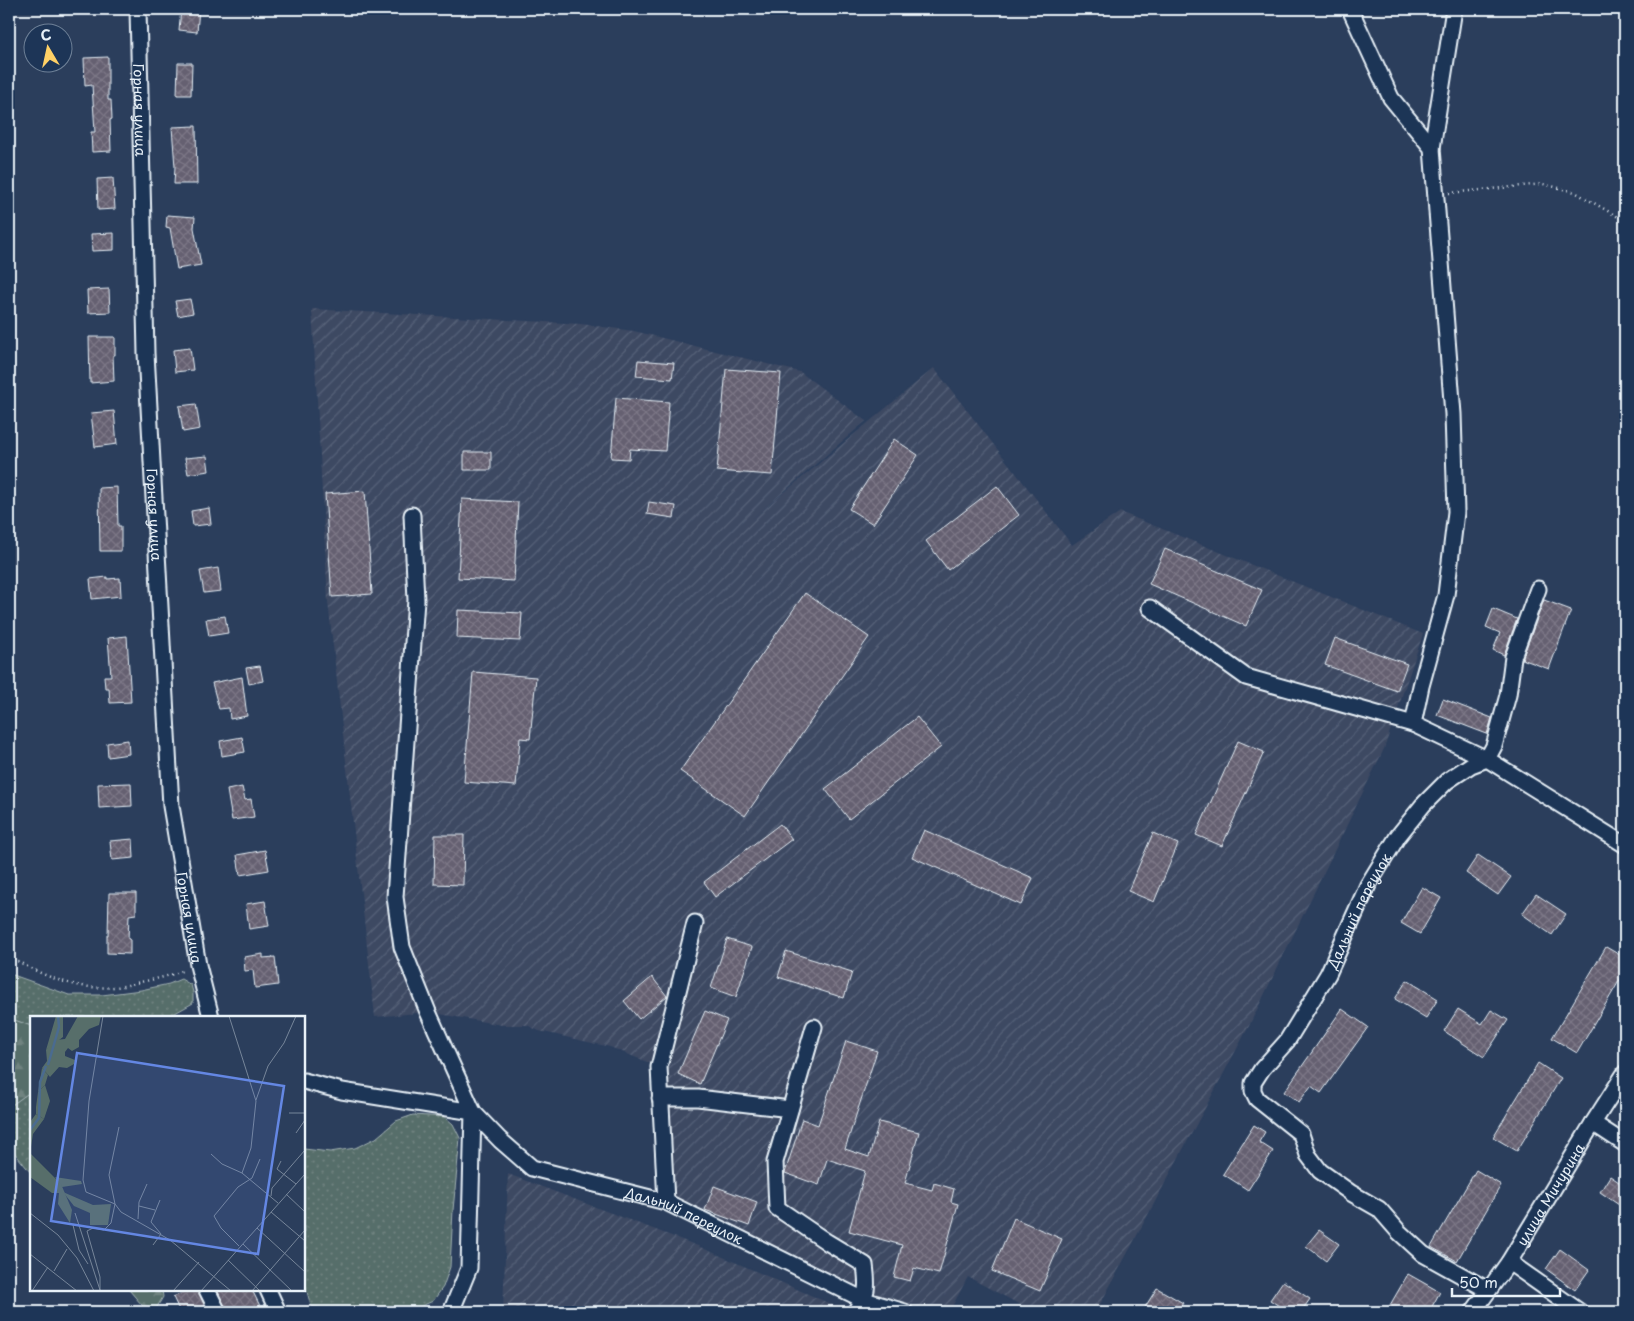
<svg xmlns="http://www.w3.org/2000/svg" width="1634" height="1321" viewBox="0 0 1634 1321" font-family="'Playpen Sans',sans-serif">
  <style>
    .industrial { fill: url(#industrial-furrows) }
    .grass { fill: url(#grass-dots); stroke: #a0b0b1 }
    .forest { fill: url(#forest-firs); stroke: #a0b0b1 }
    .building { fill: url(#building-cross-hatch); stroke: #e8f1f8 }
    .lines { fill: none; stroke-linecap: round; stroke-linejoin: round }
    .minor-casing { stroke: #e8f1f8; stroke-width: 19 }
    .path { stroke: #e8f1f8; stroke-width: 2.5; stroke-dasharray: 1 4; stroke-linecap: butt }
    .minor { stroke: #1d3557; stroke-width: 15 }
    .labels { text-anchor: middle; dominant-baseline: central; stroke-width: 4; stroke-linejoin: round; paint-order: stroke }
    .street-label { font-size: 14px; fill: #e8f1f8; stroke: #1d3557 }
    .inset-river { fill: none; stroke: #4a6b90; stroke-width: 2.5 }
    .inset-road { fill: none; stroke: #77869a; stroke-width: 1 }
    .view { fill: #6487e3; fill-opacity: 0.15; stroke: #6487e3; stroke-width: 2.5 }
    .inset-edge { fill: none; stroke: #e8f1f8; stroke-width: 2.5 }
  </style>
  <defs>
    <pattern id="industrial-furrows" width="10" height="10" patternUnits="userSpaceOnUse" patternTransform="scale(1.25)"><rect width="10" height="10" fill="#3c4862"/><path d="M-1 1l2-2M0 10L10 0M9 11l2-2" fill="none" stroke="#586379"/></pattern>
    <pattern id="grass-dots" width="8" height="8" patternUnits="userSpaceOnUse" patternTransform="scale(1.25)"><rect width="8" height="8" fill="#576e6a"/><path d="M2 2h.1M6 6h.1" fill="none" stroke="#6f8380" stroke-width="1.8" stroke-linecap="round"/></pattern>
    <pattern id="forest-firs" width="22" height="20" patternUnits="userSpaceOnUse" patternTransform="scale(1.25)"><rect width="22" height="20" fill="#576e6a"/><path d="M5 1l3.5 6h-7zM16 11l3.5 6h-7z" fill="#6f8380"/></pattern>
    <pattern id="building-cross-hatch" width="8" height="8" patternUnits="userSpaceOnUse" patternTransform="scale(1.25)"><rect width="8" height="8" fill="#656071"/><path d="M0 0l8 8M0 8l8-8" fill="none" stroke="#7b7786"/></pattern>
  </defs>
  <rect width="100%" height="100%" fill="#2b3e5c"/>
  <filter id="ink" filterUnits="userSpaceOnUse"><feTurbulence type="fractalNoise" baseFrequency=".02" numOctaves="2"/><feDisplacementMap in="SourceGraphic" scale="10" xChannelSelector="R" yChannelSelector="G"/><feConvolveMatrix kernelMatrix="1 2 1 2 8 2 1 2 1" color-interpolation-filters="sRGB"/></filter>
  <g filter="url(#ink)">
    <path class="industrial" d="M312,309L581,324L634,331L800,372L866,421L751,520L934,368L1072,545L1120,512L1423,634L1384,749L1249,1026L1096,1312H1034L968,1277L949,1312H898L666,1202L659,1067L610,1047L539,1031L527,1025H502L428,1012L375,1017L328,602Z
      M508,1174L698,1246L849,1312H503Z"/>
    <path class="grass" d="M13,975L69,995H102L141,990L169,984L181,979L191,985L193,992V1003L168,1017H31V1026L9,1018V976Z
      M27,1094L31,1099V1173L9,1146V1107Z
      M413,1115L445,1117L453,1124L460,1138L453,1210L450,1267L443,1287L433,1301L417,1308L401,1310L385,1306L348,1309H325L311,1306L304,1281V1149L330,1152L355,1148L376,1138L396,1121Z"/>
    <path class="forest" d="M9,1018L31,1026V1099L27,1094L9,1107Z
      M129,1290H162L163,1297L154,1312H148Z"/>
    <path class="building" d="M181,9H199L197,32L179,30Z
      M108,57V100H111L112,119L110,120L111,151L92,152L91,132H95L92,85L85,86L84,58Z
      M178,63H192L191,95H177Z
      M196,126L197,184H174L175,167L172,127Z
      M113,178L115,209L98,210L97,179Z
      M167,215L195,217L194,228L201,265L177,269L170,228L166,227Z
      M114,233V250L92,251L91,234Z
      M109,289L110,312L88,313L87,290Z
      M190,299L193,313L178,316L175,301Z
      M89,337H115V355H113L114,381L90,383Z
      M190,348L193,370L175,372L173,350Z
      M638,360L674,363L672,379L636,376Z
      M726,369L781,373L772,475L717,471Z
      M616,398L669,402L665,451L630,449L629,459L611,458Z
      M196,404L200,429L183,432L179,406Z
      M114,411L117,444L95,447L91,413Z
      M894,439L918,455L873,524L849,509Z
      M464,452H491V470H464Z
      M207,456L209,471L188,474L185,458Z
      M997,486L1019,515L948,570L926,541Z
      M117,487L118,526H121V551H100L99,488Z
      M365,491L372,594L332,597L325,494Z
      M462,499L518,502L514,581L458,578Z
      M649,502L676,506L674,518L647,514Z
      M209,508L211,524L193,526L191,511Z
      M1165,549L1262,590L1246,626L1149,584Z
      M218,568L221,591L204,593L200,571Z
      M107,577V579L120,578L121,596L92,599L90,579Z
      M805,593L869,637L745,816L680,771Z
      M1544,600L1571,610L1549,669L1522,659Z
      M1493,609L1517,619L1504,655L1493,650L1500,633L1486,627Z
      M458,610L522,613L520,641L457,638Z
      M225,616L228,633L209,636L206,619Z
      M127,636L131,702L110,703L109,688H105L104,676H111L108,638Z
      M1335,638L1407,664L1397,691L1325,665Z
      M260,666L263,681L249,684L246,668Z
      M473,672L536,677L530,739L520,738L516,786L464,782Z
      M242,677L247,716L230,719L229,708L219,709L212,683Z
      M1443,699L1492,718L1487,734L1437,715Z
      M917,717L941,747L849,819L825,789Z
      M242,737L245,752L222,756L220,741Z
      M128,740L129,754L108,757L107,743Z
      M1238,741L1264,752L1222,846L1196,835Z
      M131,783L132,806L99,808L98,784Z
      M242,787L245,800L251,799L254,817L232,820L227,790Z
      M780,824L792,839L715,897L704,882Z
      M924,830L1033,878L1021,905L912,857Z
      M1153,833L1178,844L1154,902L1128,891Z
      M435,835H464L463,885L434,884Z
      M133,839L134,858L112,860L110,841Z
      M265,850L269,870L240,875L237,855Z
      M1478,855L1511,877L1498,895L1466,873Z
      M1422,887L1441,898L1420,934L1401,923Z
      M109,893H136V914L129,915L128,939H130V954L107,953V935H108Z
      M1536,894L1566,914L1552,935L1522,914Z
      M265,901L269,926L249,929L246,904Z
      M727,939L752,947L736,997L711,988Z
      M1606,947L1625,958V971L1577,1053L1552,1038Z
      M786,951L852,972L844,998L778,977Z
      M263,954V958L275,957L278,985L255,988L253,970L245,971L244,957Z
      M652,977L667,996L639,1019L624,1001Z
      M1407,980L1438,999L1426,1018L1395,999Z
      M1342,1009L1368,1027L1321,1093L1311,1086L1299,1102L1284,1092Z
      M1458,1009L1482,1024L1491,1010L1508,1020L1484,1057L1444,1031Z
      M705,1011L727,1020L700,1084L678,1074Z
      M846,1041L877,1051L845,1149L869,1157L879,1122L919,1132L905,1183L932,1190L934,1183L954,1189L951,1202L958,1204L939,1274L914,1268L910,1281L894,1277L902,1245L849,1231L865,1171L827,1159L819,1185L785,1173L802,1119L818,1125Z
      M1538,1063L1561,1078L1517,1151L1493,1137Z
      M1254,1125L1265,1132L1259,1142L1273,1151L1248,1190L1223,1174Z
      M1476,1170L1501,1185L1457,1261L1431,1247Z
      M1610,1176L1625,1186V1196L1619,1205L1600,1192Z
      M714,1186L757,1202L749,1226L705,1210Z
      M1014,1218L1062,1239L1040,1291L992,1271Z
      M1319,1230L1339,1244L1326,1261L1306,1246Z
      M1560,1249L1589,1270L1575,1290L1546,1269Z
      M1408,1274L1440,1292L1429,1312H1386Z
      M1283,1281L1310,1299L1301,1312H1288L1270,1300Z
      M1157,1288L1183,1303L1177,1312H1142Z
      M181,1290H198L208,1312H180L173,1297L182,1293Z
      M217,1290H252L263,1312H227Z"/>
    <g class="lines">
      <g class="minor-casing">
        <g id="minor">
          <path id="s1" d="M138,9L146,353L171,806L198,965L211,1017"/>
          <path d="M1350,9L1391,98L1432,148L1453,414L1456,512L1446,595L1421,686L1413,724L1487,759L1625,845"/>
          <path d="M1432,148L1454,9"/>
          <path d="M412,515L416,600L395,897L402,947L428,1012L473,1112L469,1268L451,1312"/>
          <path d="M1150,608L1246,677L1413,724"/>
          <path d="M814,1027L775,1162L777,1208L827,1242L865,1265C868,1288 868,1293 855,1312"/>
          <path d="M304,1081L342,1091L473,1112"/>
          <path d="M660,1098H698L790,1109"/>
          <path id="s2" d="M473,1112L500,1140L532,1168L666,1202L864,1300L905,1312"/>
          <path d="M1593,1123L1625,1144"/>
          <path d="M666,1202L659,1067L695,923"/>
          <path d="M1509,1262L1580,1312"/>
          <path d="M207,1290L218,1312"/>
          <path d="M268,1290L278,1312"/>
          <path id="s3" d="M1488,1290L1423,1254L1399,1232L1379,1209L1351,1193L1320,1171L1308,1155L1301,1134L1257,1099L1253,1091V1083L1262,1069L1287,1041L1328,974L1368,885L1398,836L1423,805L1447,781L1471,765L1487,759L1494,746L1508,695L1513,657L1538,589"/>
          <path id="s4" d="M1473,1312L1509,1262L1593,1123L1625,1073"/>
        </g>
      </g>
      <path class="path" d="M1449,193L1543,184L1575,192L1625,221
        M9,956C40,975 76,991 114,987C122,987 131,984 140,982C156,979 170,976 184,970"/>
      <use href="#minor" class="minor"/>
    </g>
  </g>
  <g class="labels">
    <g class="street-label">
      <text stroke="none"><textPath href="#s1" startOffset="101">Горная улица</textPath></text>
      <text stroke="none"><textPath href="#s1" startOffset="506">Горная улица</textPath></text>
      <text stroke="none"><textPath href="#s3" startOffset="526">Дальний переулок</textPath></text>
      <text stroke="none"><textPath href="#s1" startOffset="911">Горная улица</textPath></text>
      <text stroke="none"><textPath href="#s4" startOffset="141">улица Мичурина</textPath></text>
      <text stroke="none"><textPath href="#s2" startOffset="241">Дальний переулок</textPath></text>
    </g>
  </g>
  <g transform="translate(30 1016)">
    <rect width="275" height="275" fill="#2b3e5c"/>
    <path d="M26,0H33V21L16,34ZM12,52L18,59L15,69L8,76ZM6,98L14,103L3,118L0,137V106ZM25,161L51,165L52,168L32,171ZM33,176L63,189L81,188L78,209H60V197L44,190Z" fill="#576e6a"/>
    <path d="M48,0H71L69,9L59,13L49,24V31L42,35L38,32L35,36V40L45,44L44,48L37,52L29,51L20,61L12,52L17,45L16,34L25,24L35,23ZM15,69L20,85L14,103L6,98V91L8,76ZM0,137L31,168L42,194L40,207L28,188L29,177H22L0,161Z" fill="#576e6a"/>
    <path class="inset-river" d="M18,49L29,11L28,0M0,114L9,102L10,66L16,50"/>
    <path class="inset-road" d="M73,0L59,85L53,164L56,176L85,188M199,0L226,85L221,132L212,157L248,187M226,84L238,50L254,27L266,0M259,97H275M266,117L275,104M181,138L192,148L212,157M251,145L247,153L266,168M256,178L275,196M241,180L242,172L275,134M85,188L91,196L140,224L201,275M109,190L125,194M241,196L275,225M0,197L28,219L47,242L64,275M45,197L70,274M108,203L109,186L117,168M43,209L49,234L58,248M227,212L275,256M213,228L262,275M123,229L131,218L121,206L130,184M209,230L191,212L184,200L208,171L222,162L230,143M0,238L47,275M198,244L230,275M24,255L37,233M2,275L18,251M70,275V261L57,215L63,212L74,214L81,207L85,188L79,159L89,111M143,275L169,246M171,275L275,158M222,275L275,214"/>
    <path class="view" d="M47,37L254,70L228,238L21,205Z"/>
    <rect width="275" height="275" class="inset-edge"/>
  </g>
  <rect width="1634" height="1321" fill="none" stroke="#1d3557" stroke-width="30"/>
  <rect x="15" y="15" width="1604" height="1291" fill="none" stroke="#e8f1f8" stroke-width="2" filter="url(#ink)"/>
  <g transform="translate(48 48) rotate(351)"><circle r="24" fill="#1d3557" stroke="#6e8097"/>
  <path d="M0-4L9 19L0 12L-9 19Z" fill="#ffd166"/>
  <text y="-8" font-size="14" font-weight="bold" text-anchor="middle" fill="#e8f1f8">С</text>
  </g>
  <path d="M1452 1288v8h108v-8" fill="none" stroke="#e8f1f8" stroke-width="2.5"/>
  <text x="1459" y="1288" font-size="15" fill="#e8f1f8" stroke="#1d3557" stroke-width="4" paint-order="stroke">50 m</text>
</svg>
